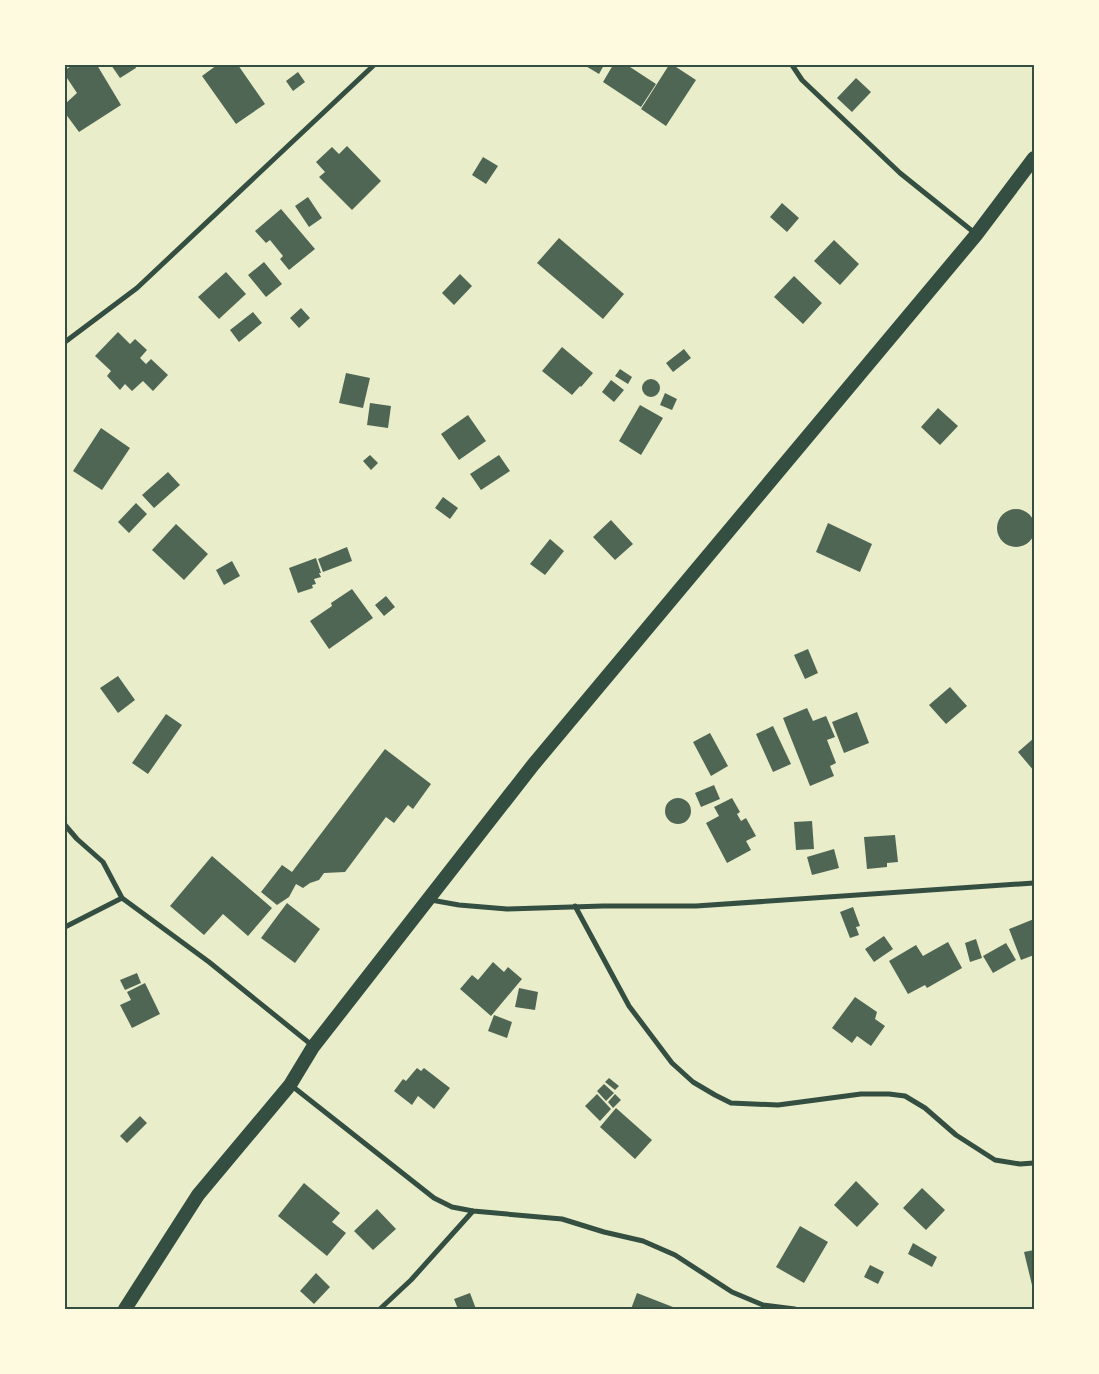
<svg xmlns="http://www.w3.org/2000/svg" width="1099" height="1374" viewBox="0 0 1099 1374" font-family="'Varela Round',sans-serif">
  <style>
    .building { fill: #4f6655 }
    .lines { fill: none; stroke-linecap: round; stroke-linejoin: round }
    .minor { stroke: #344e41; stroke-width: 5 }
    .trunk { stroke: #344e41; stroke-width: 14 }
    .neatline { fill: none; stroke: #344e41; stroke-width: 2 }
  </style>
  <rect width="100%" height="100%" fill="#e9edc9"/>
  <path class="building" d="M73,65H97L121,105L79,132L65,113V104L77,93L65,75V70Z
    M111,65H135L136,68L120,78Z
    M217,65H238L265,104L236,124L202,76Z
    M584,65H604L599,74Z
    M613,65H627L656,84L641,107L603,82Z
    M669,65H673L696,80L666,126L641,109Z
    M298,72L305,82L293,91L286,81Z
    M856,78L871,92L852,112L837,98Z
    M347,146L381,181L352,210L319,177L325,172L316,162L332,147L339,154Z
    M483,157L498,166L486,184L472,175Z
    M308,197L322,218L309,227L295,206Z
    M782,203L799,218L787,232L770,217Z
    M281,209L315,249L289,270L280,259L283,256L270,240L266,243L255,231Z
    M559,238L624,294L603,319L537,263Z
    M834,240L859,264L840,285L814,261Z
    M264,262L282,284L266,297L248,275Z
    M226,272L246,294L219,319L198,297Z
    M460,274L472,286L454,305L442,293Z
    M794,276L822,303L803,324L774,297Z
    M301,308L310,318L299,328L290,318Z
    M253,312L262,323L239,342L230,330Z
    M118,332L130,344L135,339L147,350L140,358L146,364L151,359L168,375L153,391L143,381L132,391L125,384L120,390L107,376L111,371L95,356Z
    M562,347L593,373L581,387L580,386L572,395L542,371Z
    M684,349L691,358L673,372L666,363Z
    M620,369L632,377L628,384L615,376Z
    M346,373L370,378L363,408L339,403Z
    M642 388a9 9 0 1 1 18 0a9 9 0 1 1-18 0Z
    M611,380L624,390L614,402L602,392Z
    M665,393L677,399L672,410L660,405Z
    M370,403L391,406L388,428L367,425Z
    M640,405L663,418L641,455L619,441Z
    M938,408L958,426L940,445L921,427Z
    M468,415L486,441L459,460L441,434Z
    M101,428L130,448L102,490L73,471Z
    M370,455L378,463L371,470L363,461Z
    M499,455L510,471L481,490L470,474Z
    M168,472L180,485L154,508L142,495Z
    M443,497L458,508L450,519L435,508Z
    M136,503L147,514L129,533L118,522Z
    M997 528a19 19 0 1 1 38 0a19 19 0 1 1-38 0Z
    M611,520L633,544L615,560L593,537Z
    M828,523L872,544L860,572L816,552Z
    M176,524L208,554L184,580L152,550Z
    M550,539L564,551L545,575L530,564Z
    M347,547L352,561L323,572L318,559Z
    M316,558L321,573H319L321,577L314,579L316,584L312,585L313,588L298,593L289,568Z
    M232,561L240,576L224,585L216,570Z
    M352,589L373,618L329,649L310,621L332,606L331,603Z
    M386,596L395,607L384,616L375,605Z
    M808,649L818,673L805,679L794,655Z
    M118,676L135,700L118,713L100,688Z
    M950,687L967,706L946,724L929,705Z
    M807,708L813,721L826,716L835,737L827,740L836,763L830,766L834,776L810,786L783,718Z
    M857,712L869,743L844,753L832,722Z
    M166,714L182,725L148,774L132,763Z
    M773,726L791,764L773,772L756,734Z
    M710,733L728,766L711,776L693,742Z
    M1034,738V771L1018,752Z
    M385,749L431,784L413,809L408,805L394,823L386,817L345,872L324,873L319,880L310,883L303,888L296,884L289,897L277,905L261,892L282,865L292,872Z
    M714,785L720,799L701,807L695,793Z
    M732,798L740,812L737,814L741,821L746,818L756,836L746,841L751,850L727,863L706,823L719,816L714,807Z
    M665 811a13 13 0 1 1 26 0a13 13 0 1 1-26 0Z
    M812,821L814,849L796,850L794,822Z
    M895,835L898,862L887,863V867L867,869L864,837Z
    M834,849L839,868L812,875L807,857Z
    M212,856L272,908L248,936L223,914L204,935L170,906Z
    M287,903L320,929L295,963L261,938Z
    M853,907L860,926L856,927L859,935L850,938L840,912Z
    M1034,919V955L1021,960L1009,929Z
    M884,936L893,949L874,962L865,949Z
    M976,939L982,958L970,962L965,943Z
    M948,942L962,968L927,988L925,985L908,994L889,961L916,945L923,956Z
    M1006,943L1016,960L993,973L983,956Z
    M493,962L504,972L508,967L522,979L491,1016L460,989L472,975L478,980Z
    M137,973L141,983L125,990L120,980Z
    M145,983L160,1014L132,1028L120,1005L131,1000L127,992Z
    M519,988L538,992L535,1010L515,1007Z
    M855,997L877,1012L875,1019L885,1026L871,1046L857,1036L852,1043L832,1028Z
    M494,1015L512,1022L507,1038L488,1031Z
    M417,1068L421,1071L424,1068L450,1088L434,1109L418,1096L412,1105L394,1091L403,1079L406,1081Z
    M609,1078L619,1086L615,1090L605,1082Z
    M604,1084L614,1093L606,1101L597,1091Z
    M597,1094L611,1109L600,1121L585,1106Z
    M615,1094L621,1100L613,1108L608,1102Z
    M616,1108L652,1140L635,1159L600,1127Z
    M140,1116L147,1123L127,1143L120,1136Z
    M856,1181L879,1204L857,1227L834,1205Z
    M304,1183L340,1213L332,1222L346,1233L327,1256L278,1216Z
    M922,1188L945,1210L926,1230L903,1208Z
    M377,1209L396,1229L373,1250L354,1231Z
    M800,1226L828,1242L804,1283L776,1267Z
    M913,1243L937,1257L932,1267L908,1254Z
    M1034,1250V1284L1032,1285L1024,1252Z
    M870,1265L884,1272L878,1284L864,1277Z
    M316,1273L330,1287L314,1304L300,1291Z
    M470,1293L476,1309H458L454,1299Z
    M637,1293L678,1309H631Z"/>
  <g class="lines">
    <path class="minor" d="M792,65L802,80L900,173L976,234
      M65,342L137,288L374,65
      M65,825L77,839L103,862L122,898L209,962L313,1046
      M431,900L459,905L507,909L603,906H696L1034,883
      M575,906L629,1006L672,1063L693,1082L715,1095L731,1103L778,1105L861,1094H889L905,1096L925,1108L956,1135L995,1160L1020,1164L1034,1163
      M65,927L122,898
      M292,1086L434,1198L452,1207L473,1211L562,1219L604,1232L643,1241L675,1255L732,1292L763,1305L795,1309
      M380,1309L411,1280L473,1211"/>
    <path class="trunk" d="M125,1309L198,1195L290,1085L313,1047L533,765L976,235L1034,158"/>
  </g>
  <rect width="1099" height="1374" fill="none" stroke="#fefae0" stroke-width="132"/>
  <rect x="66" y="66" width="967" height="1242" class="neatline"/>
</svg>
